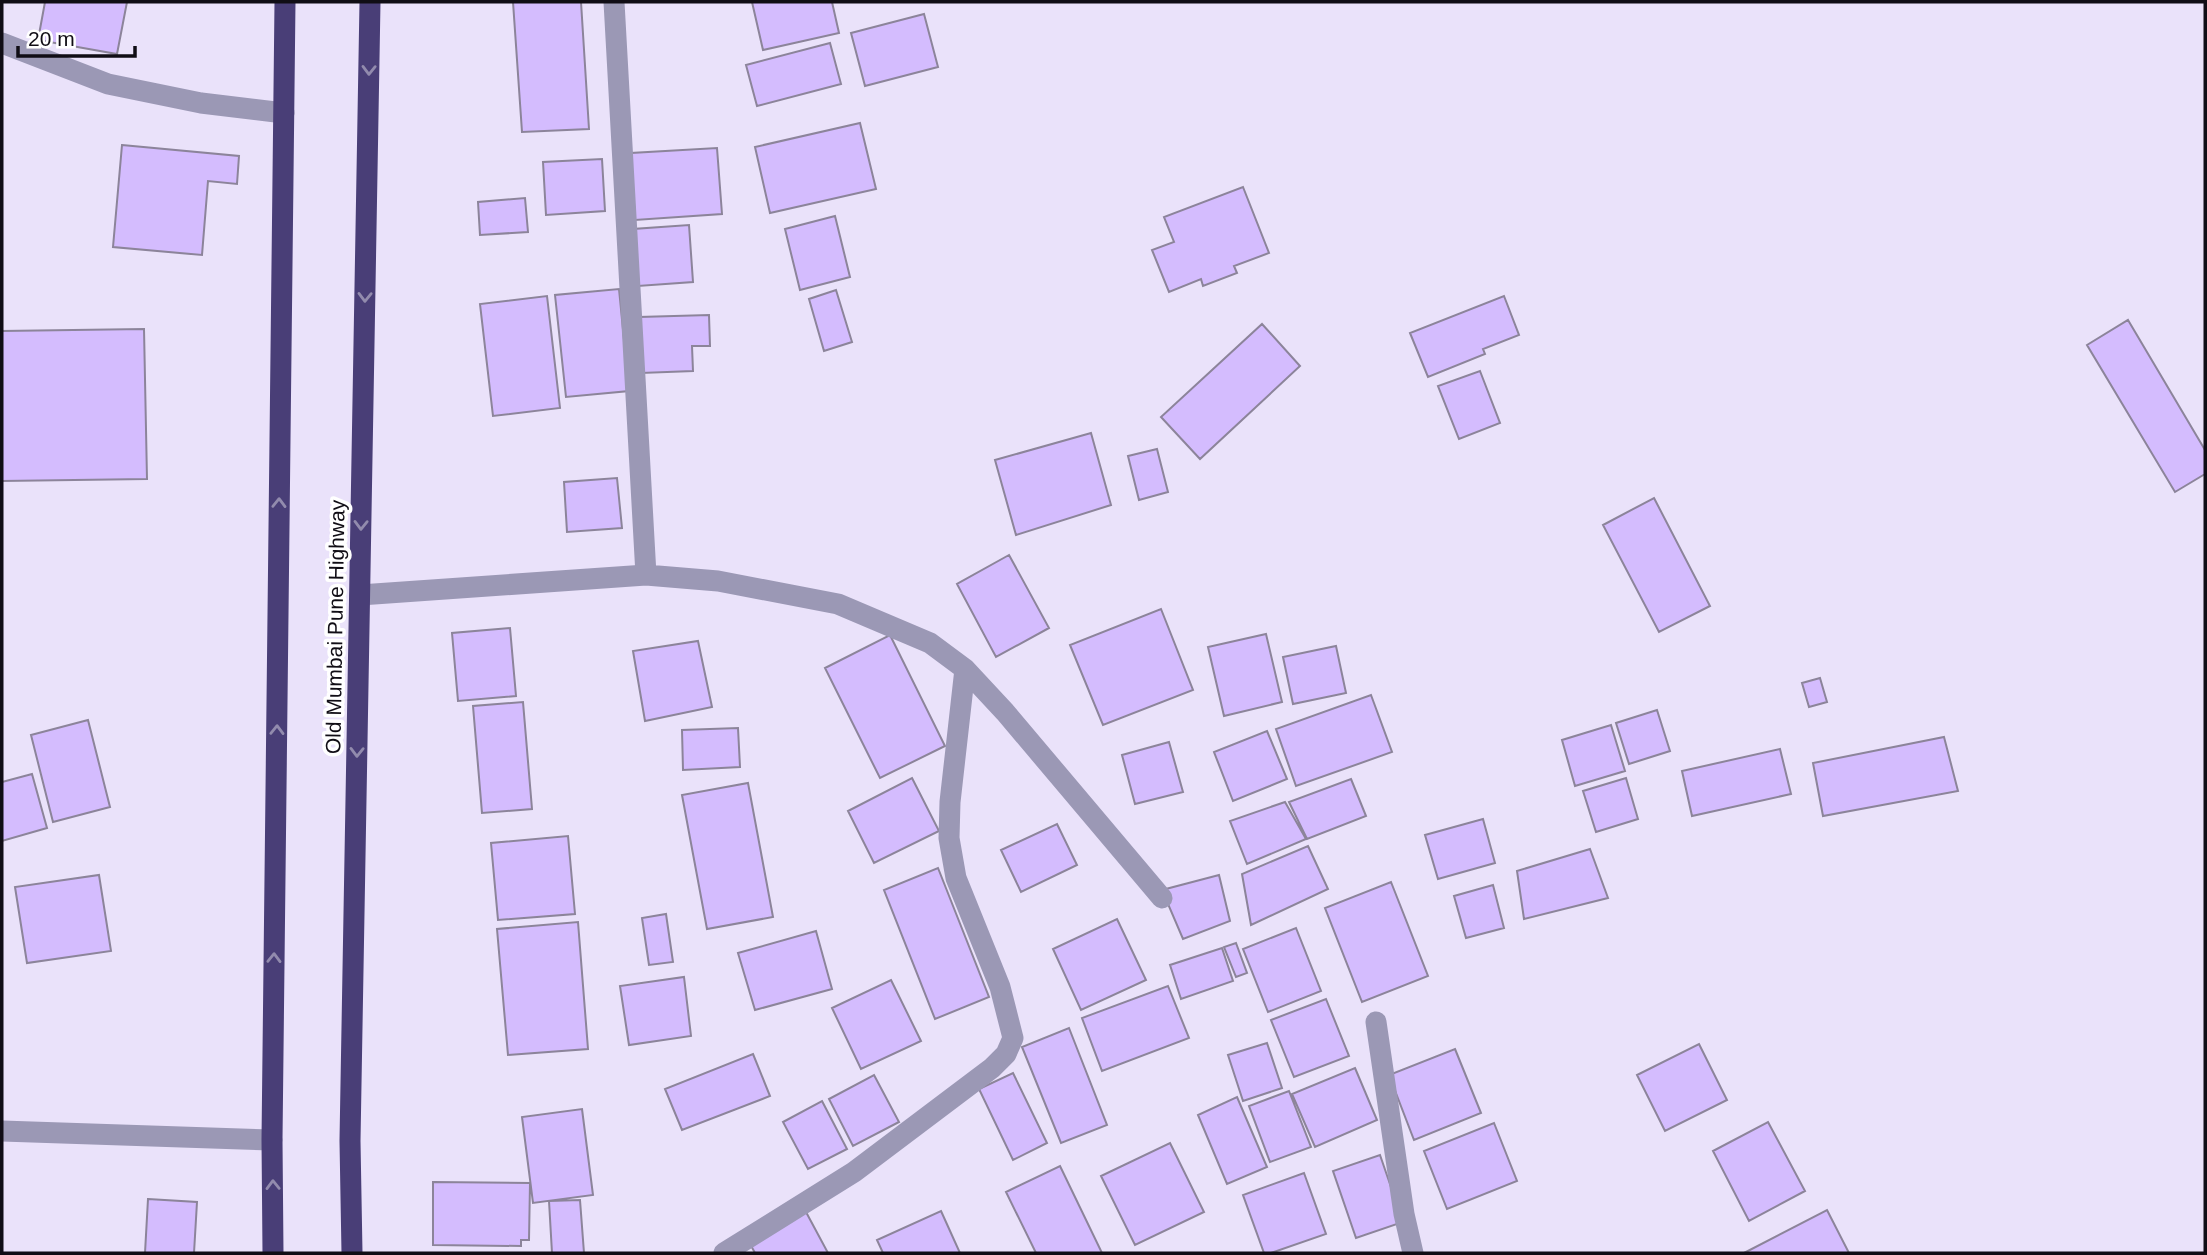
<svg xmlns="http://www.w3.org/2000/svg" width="2207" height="1255" viewBox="0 0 2207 1255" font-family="Arial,sans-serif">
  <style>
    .building { fill: #d4bcfe; stroke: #8c849a; stroke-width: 2 }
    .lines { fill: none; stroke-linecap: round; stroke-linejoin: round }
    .lane { stroke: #9b98b5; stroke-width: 21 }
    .street { stroke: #9b98b5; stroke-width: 21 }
    .highway { stroke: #493e77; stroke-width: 21 }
    .oneway { stroke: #928bad }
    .labels { text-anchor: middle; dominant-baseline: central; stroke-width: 7; stroke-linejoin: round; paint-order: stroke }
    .street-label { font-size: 21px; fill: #100d15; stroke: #fff }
  </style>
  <rect width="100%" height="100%" fill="#eae2fa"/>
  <path class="building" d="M45,2H127L117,54L38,40Z
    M513,2H581L589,129L522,132Z
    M752,2H832L839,33L763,50Z
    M924,14L938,67L865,86L851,33Z
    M830,43L841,84L757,106L746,65Z
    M860,123L876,189L770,213L755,147Z
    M122,145L239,156L237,184L208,181L202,255L113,247Z
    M717,148L722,214L635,220L631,153Z
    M602,159L605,211L546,215L543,162Z
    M1243,187L1269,253L1234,266L1237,273L1203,286L1201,279L1169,292L1152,250L1174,242L1164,217Z
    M525,198L528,232L480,235L478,202Z
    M835,216L850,277L800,290L785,229Z
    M689,225L693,282L638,286L633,229Z
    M619,289L629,391L566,397L555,295Z
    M836,290L852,342L824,351L809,299Z
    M547,296L560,408L493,416L480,304Z
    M1504,296L1519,335L1483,349L1485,354L1428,377L1410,333Z
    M709,315L710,346H692L693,371L641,373L639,317Z
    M2128,320L2205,450V474L2175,492L2087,345Z
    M1262,324L1300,366L1200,459L1161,417Z
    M144,329L147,479L2,481V331Z
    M1480,371L1500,423L1459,439L1438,386Z
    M1091,433L1111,505L1016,535L995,460Z
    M1157,449L1168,492L1139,500L1128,456Z
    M617,478L622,528L567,532L564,482Z
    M1654,498L1710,606L1659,632L1603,525Z
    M1009,555L1049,628L996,657L957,584Z
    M1161,609L1193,690L1103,725L1070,645Z
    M510,628L516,696L458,701L452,633Z
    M1266,634L1282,702L1224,716L1208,647Z
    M890,635L945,746L880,778L825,668Z
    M698,641L712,707L645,721L633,651Z
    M1336,646L1346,693L1293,704L1283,657Z
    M1820,678L1827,702L1809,707L1802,683Z
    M1371,695L1392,752L1296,786L1276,729Z
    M523,702L532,809L482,813L473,706Z
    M1657,710L1670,751L1629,764L1616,723Z
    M88,720L110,807L53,822L31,735Z
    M1611,725L1625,771L1575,786L1562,740Z
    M738,728L740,767L683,770L682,730Z
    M1267,731L1287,779L1233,801L1214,752Z
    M1944,737L1958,791L1823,816L1813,763Z
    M1169,742L1183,792L1135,804L1122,755Z
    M1780,749L1791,794L1692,816L1682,771Z
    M32,774L47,828L2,841V782Z
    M912,778L939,831L874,863L848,811Z
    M1626,778L1638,819L1596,832L1583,791Z
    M1351,779L1366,816L1307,839L1289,802Z
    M748,783L773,917L707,929L682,795Z
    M1285,802L1306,839L1247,864L1230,821Z
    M1483,819L1495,863L1438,879L1425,835Z
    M1057,824L1077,865L1021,892L1001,850Z
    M568,836L575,914L498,920L491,843Z
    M1308,846L1328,889L1251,925L1242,874Z
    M1590,849L1608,898L1524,919L1517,871Z
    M938,868L989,997L935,1019L884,890Z
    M99,875L111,951L27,963L15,887Z
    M1219,875L1230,921L1183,939L1162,890Z
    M1391,882L1428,976L1362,1002L1325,908Z
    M1493,885L1504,928L1466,938L1454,896Z
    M666,914L673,962L649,965L642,918Z
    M1117,919L1146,980L1081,1010L1053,949Z
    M578,922L588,1049L508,1055L497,929Z
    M1296,928L1321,991L1268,1012L1243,949Z
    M816,931L832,989L755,1010L738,953Z
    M1236,943L1247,973L1236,977L1224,947Z
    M1222,948L1233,981L1181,999L1170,965Z
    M684,977L691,1036L629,1045L620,986Z
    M891,980L921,1041L861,1069L832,1008Z
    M1168,986L1189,1038L1102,1071L1082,1018Z
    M1326,999L1349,1056L1294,1077L1271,1020Z
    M1069,1028L1107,1125L1061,1143L1022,1047Z
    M1267,1043L1282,1088L1243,1101L1228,1055Z
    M1699,1044L1727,1100L1665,1131L1637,1075Z
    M1455,1049L1481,1113L1414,1140L1389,1075Z
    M753,1054L770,1096L682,1130L665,1089Z
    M1355,1068L1377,1120L1315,1147L1292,1094Z
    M1013,1073L1047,1143L1013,1160L979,1089Z
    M874,1075L899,1122L853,1146L829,1099Z
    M1289,1091L1311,1147L1270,1162L1249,1106Z
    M1237,1097L1267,1167L1227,1184L1198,1115Z
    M822,1101L847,1149L808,1169L783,1122Z
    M582,1109L593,1195L533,1203L522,1117Z
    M1768,1122L1805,1191L1749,1221L1713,1151Z
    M1494,1123L1517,1181L1447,1209L1424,1151Z
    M1170,1143L1204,1212L1135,1245L1101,1176Z
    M1380,1155L1403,1222L1356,1238L1333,1171Z
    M1060,1166L1102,1253H1036L1006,1192Z
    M1304,1173L1326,1234L1271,1253H1264L1243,1195Z
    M433,1182L530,1183L529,1240H521V1246L433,1245Z
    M148,1199L197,1202L194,1253H145Z
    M580,1200L584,1253H552L549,1201Z
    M1827,1210L1849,1253H1744Z
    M941,1211L960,1253H883L877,1240Z
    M806,1212L828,1253H755L749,1242Z"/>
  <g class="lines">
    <path class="lane" d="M2,1131L272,1140"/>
    <path class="street" d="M614,2L646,575
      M2,43L108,84L201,103L284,113
      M360,595L646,575L718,581L838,604L930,643L965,669L1005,712L1162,898
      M1376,1022L1404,1214L1413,1253
      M724,1253L854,1172L992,1068L1006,1054L1013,1038L1000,987L956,878L949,838L950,802L965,669"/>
    <path class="highway" d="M273,1253L272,1140L285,2
      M352,1253L350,1141L370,2"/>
  </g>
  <defs><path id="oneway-chevron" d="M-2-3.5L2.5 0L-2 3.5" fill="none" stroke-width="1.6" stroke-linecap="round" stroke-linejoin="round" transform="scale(1.75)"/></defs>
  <g class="oneway">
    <use href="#oneway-chevron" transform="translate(369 70) rotate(91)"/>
    <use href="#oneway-chevron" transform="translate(365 297) rotate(91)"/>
    <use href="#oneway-chevron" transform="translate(279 503) rotate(-89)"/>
    <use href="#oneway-chevron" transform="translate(361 525) rotate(91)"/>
    <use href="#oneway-chevron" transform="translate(277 730) rotate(-89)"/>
    <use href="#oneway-chevron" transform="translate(357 752) rotate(91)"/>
    <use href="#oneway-chevron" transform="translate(274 958) rotate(-89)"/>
    <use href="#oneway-chevron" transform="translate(273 1185) rotate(-91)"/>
  </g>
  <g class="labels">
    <g class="street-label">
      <text transform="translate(335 627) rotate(-89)">Old Mumbai Pune Highway</text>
    </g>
  </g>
  <rect width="2207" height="1255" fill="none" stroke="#100d15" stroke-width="7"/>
  <path d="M18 46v10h117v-10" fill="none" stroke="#100d15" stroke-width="3.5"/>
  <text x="28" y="46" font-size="21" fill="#100d15" stroke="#ffffff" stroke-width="5" paint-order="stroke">20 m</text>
</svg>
